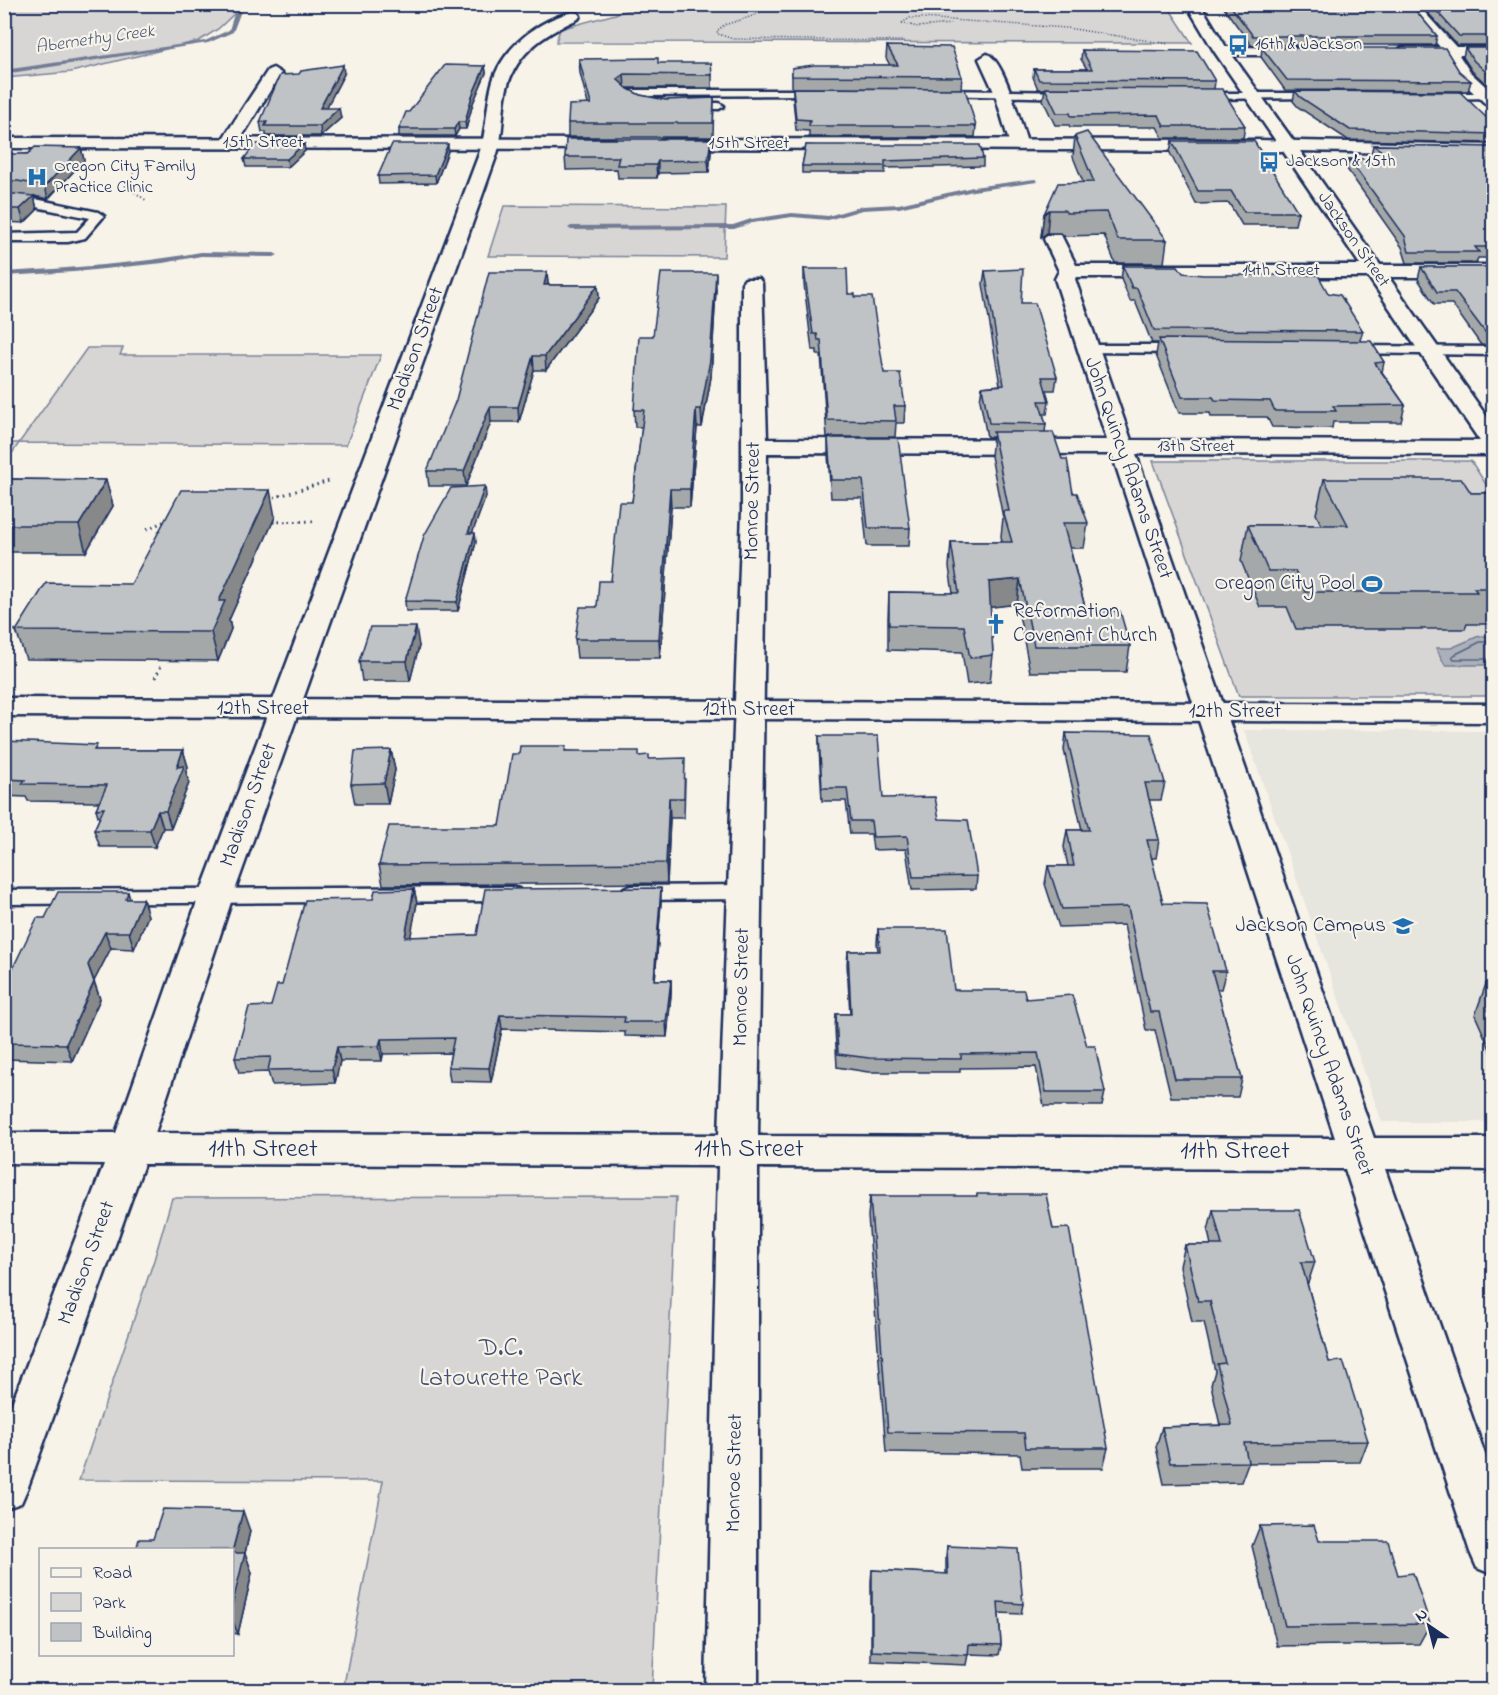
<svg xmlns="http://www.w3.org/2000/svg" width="1498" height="1695" viewBox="0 0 1498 1695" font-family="'Indie Flower',sans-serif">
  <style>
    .built { fill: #e6e5de }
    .green { fill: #d7d6d4; stroke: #798299; stroke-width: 1.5 }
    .water { fill: #acb0b9; stroke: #727c95; stroke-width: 1.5 }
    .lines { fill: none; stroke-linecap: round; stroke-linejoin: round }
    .shore { stroke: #556382; stroke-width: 1.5 }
    .stream { fill: #727c95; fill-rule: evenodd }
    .lane-casing { stroke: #1b2f5e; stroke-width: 5 }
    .street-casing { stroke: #1b2f5e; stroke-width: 5 }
    .secondary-casing { stroke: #1b2f5e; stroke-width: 5 }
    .path-far2 { stroke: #1b2f5e; stroke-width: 1.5; stroke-dasharray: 1 2; stroke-linecap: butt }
    .path-far1 { stroke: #1b2f5e; stroke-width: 2; stroke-dasharray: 1 3; stroke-linecap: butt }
    .path { stroke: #1b2f5e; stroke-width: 3; stroke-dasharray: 1.5 4; stroke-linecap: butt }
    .lane { fill: #f7f3e8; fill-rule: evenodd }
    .street { fill: #f7f3e8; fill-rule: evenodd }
    .secondary { fill: #f7f3e8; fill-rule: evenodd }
    .wall { fill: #a5a8a9; stroke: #1b2f5e; stroke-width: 1.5 }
    .shaded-wall { fill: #86888a; stroke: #1b2f5e; stroke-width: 1.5 }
    .building { fill: #c0c3c5; stroke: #1b2f5e; stroke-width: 1.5 }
    .labels { text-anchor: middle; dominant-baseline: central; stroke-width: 4.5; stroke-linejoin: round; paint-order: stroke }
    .far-water-label { font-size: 18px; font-style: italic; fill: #465679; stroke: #f7f3e8 }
    .far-poi-label { font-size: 18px; fill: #1b2f5e; stroke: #f7f3e8; text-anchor: start }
    .far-street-label { font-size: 18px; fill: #1b2f5e; stroke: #f7f3e8 }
    .street-label { font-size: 21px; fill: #1b2f5e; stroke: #f7f3e8 }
    .poi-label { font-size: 21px; fill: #1b2f5e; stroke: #f7f3e8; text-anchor: end }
    .near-street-label { font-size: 26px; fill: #1b2f5e; stroke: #f7f3e8 }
    .near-park-label { font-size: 26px; fill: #415076; stroke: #f7f3e8 }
  </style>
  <rect width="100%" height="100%" fill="#f7f3e8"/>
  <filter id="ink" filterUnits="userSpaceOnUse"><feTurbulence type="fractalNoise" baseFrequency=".0167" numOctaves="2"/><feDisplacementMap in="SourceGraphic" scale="12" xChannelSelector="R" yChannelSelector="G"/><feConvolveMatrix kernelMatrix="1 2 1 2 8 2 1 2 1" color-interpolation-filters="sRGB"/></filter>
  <g filter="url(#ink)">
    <path class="built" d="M1244,730L1493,731V1122H1382Z"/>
    <path class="green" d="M7,4H242V5L233,10L236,12L218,29L199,41L71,72L5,78L4,10L9,7Z
      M1167,5L1192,43L556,42L560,29L652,4Z
      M504,206L726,207L724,257L488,256Z
      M87,348H123L120,355H381L346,445L19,443L5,464V443H19Z
      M1153,461H1471L1493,495V696H1239Z
      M676,1197L652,1690H343L383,1481L79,1480L154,1260L172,1198Z"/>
    <path class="water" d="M1479,636H1493V665H1445L1436,648H1451Z"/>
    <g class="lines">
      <path class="shore" d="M1494,642H1480L1452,656L1454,659H1494"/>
      <path class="stream" d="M10,4H16L4,11V8Z
        M240,4H245L241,11L233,32L208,43L4,74V70L205,41L229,30L235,11Z
        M1035,179L1038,181L1037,182L973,191L899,208L862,210L828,220L792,217L752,223L734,229L571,230L568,228L571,226L733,225L751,219L792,213L828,216L862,206L899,204L973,187Z
        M201,252L274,253L278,255L274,257L201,256L163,263L74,272L4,276V272C70,268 136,264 201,252Z"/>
      <g class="lane-casing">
        <path id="lane" d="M821,90L825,91V95L633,96L645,103L640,106L627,102L620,93L625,90Z
          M939,90L1073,92L1078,95L1073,98L935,95V91Z
          M1322,93L1327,96L1326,98L1200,99L1195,96L1200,93Z
          M1487,93L1492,96L1491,98L1437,99L1432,96L1437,93Z
          M685,103H719L724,106L719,109L681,108V104Z
          M4,196H21L98,212L104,216L85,238L68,242H4V234L77,232L90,218L21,204H4Z
          M1088,345H1184L1191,349L1184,353L1083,352L1081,349Z
          M1350,346L1494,347V355L1345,353L1343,350Z
          M743,885L751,887L754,892L751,897L743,899L632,900L624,898L621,893L624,888L632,886Z
          M511,887L519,889L522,894L519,899L511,901L4,904V890Z"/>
      </g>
      <g class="street-casing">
        <path id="street" d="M1186,4H1200L1226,47L1311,48L1313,51L1306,55H1232L1297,146L1294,150H1282L1214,51Z
          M1402,4H1417L1456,47H1494V55H1459L1470,72L1494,94V108L1488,106L1459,79L1444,55L1398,54L1396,51L1403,47H1440Z
          M573,12L578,13L580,16L578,19C542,35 511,56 505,98C502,117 503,135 497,154L233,896L155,1133L719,1135L742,511V283L745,279H759L762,283L767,439L1107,440L1055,279L1059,271L1044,239L1047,235H1061L1076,265H1494V277H1076L1075,279L1131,440L1494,441V455L1136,454L1374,1138H1494V1170L1385,1169L1494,1480V1575L1477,1568L1470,1552L1345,1169L758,1167V1690H706L718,1166L144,1164L28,1487L21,1503L4,1509V1424L104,1164L4,1163V1133H116L199,896L479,154C487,131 486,107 492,84C501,49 538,20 573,12ZM767,453L1112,454L1335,1138L758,1136Z
          M987,54C1004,59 1022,128 1028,145L1025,149H1013L1010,145L995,94L979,59Z
          M273,68L281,73L238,143L235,147H223L220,143L268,70Z"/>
      </g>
      <g class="secondary-casing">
        <path id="secondary" d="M4,138L610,139L616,140L619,144L616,148L610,149L4,148Z
          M667,139L1257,140L1494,145V155L1300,151L1494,427V452L1486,450L1283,151L661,148L658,144L661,140Z
          M4,698L1494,704V722L4,716Z"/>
      </g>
      <path class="path-far2" d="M776,4L750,17L724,25L717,31L718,34L733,39L904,41
        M284,12L295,4
        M902,23L910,18H921L1067,28L1169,44
        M902,23L918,27L951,24
        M126,187L135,170"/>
      <path class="path-far1" d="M125,185L147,201"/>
      <path class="path" d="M269,499L329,481
        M273,522L313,521
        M147,529L168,520
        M4,634L21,628
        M155,678L161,666"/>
      <use href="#lane" class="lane"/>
      <use href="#street" class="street"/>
      <use href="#secondary" class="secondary"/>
    </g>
    <path class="wall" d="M1221,4H1410L1437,36L1435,45H1251Z
      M1420,4H1494V45H1457Z
      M887,46L962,77L961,89L792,88V68L890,65L886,58Z
      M1262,48L1471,81L1468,91L1285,90L1261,57Z
      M1465,48H1494V91L1472,71L1463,57Z
      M1082,50L1215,81L1214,89L1245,126L1243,138H1163L1157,127H1070L1069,125H1055L1043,100L1045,89H1038L1033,77L1034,69H1087L1081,59Z
      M579,59L658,63L712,75V88H626L640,95L666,100L714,98L713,137H568V123L588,104L580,73Z
      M485,66L486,73L473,103L466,129H459L455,136H399V129L409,112Z
      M344,74L326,108L341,118L321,136H266V132H262L260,122Z
      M793,88L976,126L975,137H809V131L796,130L793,99Z
      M1295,91L1494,125V143L1348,140L1298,107L1293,101Z
      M1075,136L1167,240L1164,263H1115L1104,235L1064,236L1061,233H1047L1041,237L1044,214L1083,182L1073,157Z
      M711,139V152L709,172L658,173L657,178H618L617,169L566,170L565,157Z
      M1172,141L1298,212L1295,225H1242L1229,203L1196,204L1170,153Z
      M806,145L983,158V166L885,168V173H802V166Z
      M1373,145L1494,147V258H1478L1476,263H1407L1402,247L1347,169L1349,159H1377L1371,155Z
      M81,148L84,160L48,199L34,196L37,210L24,223L4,222V156Z
      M305,151L288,167H246L244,159Z
      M448,151L436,183L379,184L378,176Z
      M1123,266L1328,293L1363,331L1360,340L1384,362L1382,372L1405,405L1401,422H1333L1332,428L1272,427L1267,417H1211L1210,413H1179L1156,355L1158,343H1152L1135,301H1130L1121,279Z
      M1421,267H1494V345H1481L1452,304H1434L1418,279Z
      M804,269L855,297L884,373L905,406L904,423H896L895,437H827L821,355H817V350H812L804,284Z
      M985,271L1021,303L1057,377L1055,390H1046L1049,401L1047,414H1043L1046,424L1045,432L1088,523L1084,548H1070L1086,611L1130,646L1126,672H1030L1017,604L990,607L993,655L990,682L967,684L962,652L888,650V618L889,592L953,593L949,567L951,542H1002L1001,536L1003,518L991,456L993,437H987L980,400L982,387L1000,385L983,284Z
      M547,272L548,285H598L599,298L546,370H534L519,422H491L466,486H429L427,471Z
      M716,289L711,377L702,427H697L690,507H671L660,658H577L575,639L597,607L611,581L632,502L642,427H635L634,410L653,336Z
      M828,438L910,528L909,546H867L862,498H831L828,455Z
      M4,479L106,480L113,506L86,552H4Z
      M1324,479L1471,493H1494V624H1467L1465,629H1296L1287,607H1260L1241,561L1248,525H1322L1316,514Z
      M486,496L472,533L476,542L458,611H406L405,601Z
      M275,517L229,620L231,629L218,661L26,659L16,631L131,584Z
      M419,646L410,681H362L359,661Z
      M1066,733L1165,783L1161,800H1149L1159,840L1156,858H1151L1163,903L1226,971L1221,989H1217L1242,1079L1238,1097H1171L1155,1030H1146L1124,925L1059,927L1045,884L1048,866H1068L1064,847L1067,830H1082L1064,750Z
      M819,736L883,798L939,819L977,876L976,889L912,890L906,849L873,850L871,834H850L846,801H822L819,748Z
      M4,741L98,750H183L188,767L186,772L189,783L171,828H163L155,847H100L94,830L99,819L96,809L99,802L28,801L26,797L4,796Z
      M391,750L395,770L388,804H355L351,784Z
      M566,751L639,756L649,759L685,779L684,818H670L667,883L383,885L379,865L500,826L519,754Z
      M414,889L417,903L410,937L477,935L661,902L655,980H671V994L667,1037L625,1036V1032L502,1029L491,1082L450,1081L448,1067L451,1053L383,1054L382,1061H340L335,1083L272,1085L268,1072L239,1073L235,1058L271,1006L282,985L373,899Z
      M128,892L130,899L148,916L134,949L111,948L94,981L100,999L72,1061L4,1059V974H10L45,918Z
      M878,929L954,990L1026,999L1087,1046L1105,1092L1102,1106H1044L1036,1067L960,1068V1072H868L837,1067L835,1028L836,1014H850L847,964L848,951H878L877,943Z
      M1486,984H1494V1058L1475,1015Z
      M870,1196L1053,1229L1108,1448L1103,1468H1022L1020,1454L886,1452L868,1216Z
      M1213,1210L1315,1262L1308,1283H1307L1329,1362L1368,1441L1360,1462L1248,1463L1241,1482L1164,1484L1156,1447L1162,1427L1220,1425L1211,1385L1215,1371L1204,1322H1192L1180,1266L1185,1245H1211L1208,1231Z
      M1260,1526L1319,1541L1398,1575L1430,1624L1419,1644L1277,1646L1252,1546Z
      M250,1531L245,1553L252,1573L238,1634L232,1633V1550L153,1539Z
      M947,1546L1023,1604L1021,1614L999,1613L1001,1645L999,1655L968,1654L966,1665L871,1661V1581L872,1570L946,1574V1556Z"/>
    <path class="shaded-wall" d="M343,65L344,74L321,118L320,108Z
      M485,66L486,73L473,103L466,129L465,122L472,96Z
      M624,74L625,88L617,79Z
      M339,108L341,118L321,136L320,126Z
      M458,122L459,129L455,136L454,129Z
      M711,139V152L709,172L708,160Z
      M304,144L305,151L288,167L287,159Z
      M448,144V151L436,183L435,175Z
      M81,148L84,160L48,199L45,186Z
      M658,161V173L657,178L656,165Z
      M34,196L37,210L24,223L20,209Z
      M1049,210L1047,233L1041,237L1044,214Z
      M547,272L548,285H544Z
      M716,273V289L711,377L702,427L701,409Z
      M598,285L599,298L546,370L545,356Z
      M533,356L534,370L519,422L518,407Z
      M490,407L491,422L466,486L464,471Z
      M696,409L697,427L690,507V489Z
      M106,480L113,506L86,552L79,525Z
      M485,486L486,496L469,542L468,533Z
      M670,489L671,507L660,658L659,639Z
      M270,490L275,517L229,620L231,629L218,661L211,632L219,601Z
      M475,533L476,542L458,611L457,602Z
      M1020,579L1017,604L986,608L989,582Z
      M416,627L419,646L410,681L407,661Z
      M183,750L188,767L186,772L189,783L171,828L166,811L177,767Z
      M391,750L395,770L388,804L384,783Z
      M669,798L670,818L667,883L666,863Z
      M158,811L163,828L155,847L150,830Z
      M661,888V902L654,994V980Z
      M414,889L417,903L408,951L405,937Z
      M143,899L148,916L134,949L129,932Z
      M105,932L111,948L94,981L88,965Z
      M671,980V994L667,1037L666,1022Z
      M94,982L100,999L72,1061L66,1044Z
      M500,1015L502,1029L491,1082L489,1068Z
      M381,1039L383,1054L382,1061L379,1046Z
      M337,1047L340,1061L335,1083L332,1069Z
      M243,1511L250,1531L245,1553L252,1573L238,1634L232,1619V1552Z"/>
    <path class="building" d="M1229,4H1410L1437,36H1253Z
      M1430,4H1494V36H1459Z
      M887,46L952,47L962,77L792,76V68L814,65H898Z
      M1262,48H1445L1459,71L1471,81L1287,80Z
      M1465,48H1494V79L1474,61Z
      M1082,50L1197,51L1215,81L1039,80L1034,69H1092Z
      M658,58V63H711L712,75L624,74L617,79L628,89L640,95L666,100L714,98L713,123H568L569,105L591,104L579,59Z
      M343,65L320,108H339L320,126H265L267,122H260L280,75L299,74L301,71Z
      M445,65L485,66L472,96L465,122H458L454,129H399L406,112H409Z
      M793,88L965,89L976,126H809L810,120L796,119Z
      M1045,88L1222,89L1245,126H1164L1159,115L1071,116L1070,113H1057Z
      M1295,91L1460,92L1494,125V134L1350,130L1300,97Z
      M1087,132L1167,240H1118L1107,212L1067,213L1064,210H1049L1044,214L1058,183L1094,182L1075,136Z
      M566,139H711L708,160L658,161L656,165H617L619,157H565Z
      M1172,141H1254L1298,212H1244L1231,191H1198Z
      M255,144H304L287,159H244Z
      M392,144H448L435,175L378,176Z
      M806,145H980L983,158L885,161V166H802Z
      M1373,145L1494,147V247H1475L1479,252H1409L1405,236L1349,159H1394Z
      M35,147L81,148L45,186L18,181H4V156L7,154H28Z
      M4,193L34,196L20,209H4Z
      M1123,266H1178L1183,273L1203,275H1318L1328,293L1340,295L1363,331L1154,330L1137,288H1132Z
      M1421,267H1494V333L1485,332L1455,292H1437Z
      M804,269H847L848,294H855V297H872L884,373H900L905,406H894L896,421L827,420L821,340H818L817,334H813Z
      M1023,269L1021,303H1035L1057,377H1042L1049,401H1039L1046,424L989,423L982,387L1004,385L985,271Z
      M489,272H547L544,285H598L545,356H533L518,407H490L464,471H427L456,400Z
      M661,273H716L710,360L701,409H696L690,489H670L659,639H575L580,607H597L599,581H611L619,502H632L644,410H634L639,336H653Z
      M1159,339L1371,341L1384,362L1375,363L1405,405L1333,406L1336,411H1275L1270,401L1215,400L1213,397H1182Z
      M993,432H1053L1062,459H1067L1073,493H1077L1088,523H1063L1086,611H1120L1130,646H1034L1020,579L989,582L993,655L970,658L964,626L889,625V592L959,593L951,542H1012L1003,511H1009Z
      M828,438H898L910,528H868L863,480H831Z
      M4,479L106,480L79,525H4Z
      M1324,479H1462L1471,493H1494V588H1474L1477,592H1305L1295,571H1268L1248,525H1348Z
      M485,486L468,533H475L457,602L405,601L424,536L451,488Z
      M181,490H270L219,601H225L211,632L16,631L46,583L131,584Z
      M370,627H416L407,661H359Z
      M1066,733L1151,734L1165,783H1145L1159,840H1147L1163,903L1207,904L1226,971H1212L1242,1079H1175L1159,1012H1150L1128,907L1062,909L1048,866H1074L1067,830H1089Z
      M819,736H878L883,798L935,797L939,819L968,820L977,876L913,877L907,836L873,837L871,821H851L847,788H822Z
      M4,741L97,745L94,750H183L177,767L184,766L166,811H158L150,830H94L104,808L96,809L107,785L22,784L25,780L4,779Z
      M520,746H566L565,751H639V756L649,755V759L685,758L684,798H669L666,863L379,865L389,826H500L512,754H519Z
      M391,750L384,783L351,784L355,751Z
      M661,888L654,980H671L666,1022H624L625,1017L500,1015L489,1068L448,1067L454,1038L381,1039L379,1046L337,1047L332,1069L268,1070L271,1057L235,1058L249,1007L271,1006L277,985H282L305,900L373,899L375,890L414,889L405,937L477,935L485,889Z
      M58,892H128L126,899H143L129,932H105L88,965L94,982L66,1044L4,1043V974H10L37,918H45Z
      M878,929H947L954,990H1024L1026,999L1072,995L1087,1046H1095L1105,1092H1046L1038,1053L961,1054V1059L869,1058L838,1054L836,1014H851L848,951H880Z
      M1486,984H1494V999Z
      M977,1194H1046L1053,1229L1069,1228L1108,1448H1026L1024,1433L888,1432L870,1196H977Z
      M1213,1210H1299L1315,1262H1301L1329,1362L1343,1361L1368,1441L1244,1443L1248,1462L1170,1463L1162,1427L1232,1425L1217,1364L1225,1363L1210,1301H1198L1185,1245H1222Z
      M163,1509L243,1511L232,1552V1550H136L139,1539H153Z
      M1314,1525L1319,1541H1388L1398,1575L1413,1573L1430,1624L1285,1626L1260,1526Z
      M947,1546L1018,1549L1023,1604L998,1602L1001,1645L969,1644L968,1655L872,1651V1570L948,1574Z
      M232,1553H245L232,1606Z"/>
  </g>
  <defs>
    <g id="bus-bare" transform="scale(1.62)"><path d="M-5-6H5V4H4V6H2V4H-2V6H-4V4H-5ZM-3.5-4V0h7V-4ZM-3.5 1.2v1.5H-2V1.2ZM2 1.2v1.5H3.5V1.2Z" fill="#1f6fb2" stroke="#f7f3e8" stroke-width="2.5" paint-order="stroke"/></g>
    <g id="hospital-bare" transform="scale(1.62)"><path d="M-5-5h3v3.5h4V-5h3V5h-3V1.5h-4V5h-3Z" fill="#1f6fb2" stroke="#f7f3e8" stroke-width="2.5" paint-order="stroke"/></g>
    <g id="stadium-bare" transform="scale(1.62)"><path d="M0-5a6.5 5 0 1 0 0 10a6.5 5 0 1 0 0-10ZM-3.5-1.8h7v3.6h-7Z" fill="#1f6fb2" stroke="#f7f3e8" stroke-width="2.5" paint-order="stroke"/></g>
    <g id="church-bare" transform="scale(1.62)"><path d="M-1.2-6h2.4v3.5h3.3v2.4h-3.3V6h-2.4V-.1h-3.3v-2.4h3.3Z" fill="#1f6fb2" stroke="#f7f3e8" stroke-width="2.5" paint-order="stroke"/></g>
    <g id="school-bare" transform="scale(1.62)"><path d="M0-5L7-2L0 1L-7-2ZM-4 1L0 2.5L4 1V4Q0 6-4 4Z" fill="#1f6fb2" stroke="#f7f3e8" stroke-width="2.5" paint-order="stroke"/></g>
  </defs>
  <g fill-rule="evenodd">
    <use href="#bus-bare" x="1238" y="45"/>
    <use href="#bus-bare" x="1269" y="162"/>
    <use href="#hospital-bare" x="37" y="177"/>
    <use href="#stadium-bare" x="1372" y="584"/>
    <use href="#church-bare" x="996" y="624"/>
    <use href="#school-bare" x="1403" y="926"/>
  </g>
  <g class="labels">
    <g class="far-water-label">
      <text transform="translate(95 40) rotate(-8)">Abernethy Creek</text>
    </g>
    <g class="far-poi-label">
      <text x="1255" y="45">16th &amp; Jackson</text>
      <text x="1286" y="162">Jackson &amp; 15th</text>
      <text x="54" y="167">Oregon City Family<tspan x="54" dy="21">Practice Clinic</tspan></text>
    </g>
    <g class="far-street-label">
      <text x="263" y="143">15th Street</text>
      <text x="749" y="144">15th Street</text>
      <text transform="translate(1353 240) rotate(55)">Jackson Street</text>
      <text x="1281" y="271">14th Street</text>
      <text x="1196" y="447">13th Street</text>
    </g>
    <g class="street-label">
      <text transform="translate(416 349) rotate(-70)">Madison Street</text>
      <text transform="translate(1128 468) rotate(71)">John Quincy Adams Street</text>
      <text transform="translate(753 501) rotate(-89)">Monroe Street</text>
      <text x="263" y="709">12th Street</text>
      <text x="749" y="710">12th Street</text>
      <text x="1235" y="712">12th Street</text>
      <text transform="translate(249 805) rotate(-70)">Madison Street</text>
      <text transform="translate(742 987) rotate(-89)">Monroe Street</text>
      <text transform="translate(1329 1065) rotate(71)">John Quincy Adams Street</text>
      <text transform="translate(87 1263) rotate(-70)">Madison Street</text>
      <text transform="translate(735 1473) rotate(-89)">Monroe Street</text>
    </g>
    <g class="poi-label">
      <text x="1355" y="584">Oregon City Pool</text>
      <text x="1013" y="612" text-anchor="start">Reformation<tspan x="1013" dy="24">Covenant Church</tspan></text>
      <text x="1386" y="926">Jackson Campus</text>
    </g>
    <g class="near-street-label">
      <text x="263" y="1150">11th Street</text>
      <text x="749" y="1150">11th Street</text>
      <text x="1235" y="1152">11th Street</text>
    </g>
    <g class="near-park-label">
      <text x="501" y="1349">D.C.<tspan x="501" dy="30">Latourette Park</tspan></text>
    </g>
  </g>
  <rect width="1498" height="1695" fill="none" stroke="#f7f3e8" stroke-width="24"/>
  <rect x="12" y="12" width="1474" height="1671" fill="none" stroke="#1b2f5e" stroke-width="2" filter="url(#ink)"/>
  <rect x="39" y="1548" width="195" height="108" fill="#f7f3e8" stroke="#9fa5b1" stroke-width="1.5"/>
  <rect x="51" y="1568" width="30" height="9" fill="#f7f3e8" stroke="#9fa5b1" stroke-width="1.5"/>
  <text x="93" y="1578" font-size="18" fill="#1b2f5e">Road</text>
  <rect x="51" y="1593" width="30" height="18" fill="#d7d6d4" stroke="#9fa5b1" stroke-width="1.5"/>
  <text x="93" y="1608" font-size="18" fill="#1b2f5e">Park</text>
  <rect x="51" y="1623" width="30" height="18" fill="#c0c3c5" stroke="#9fa5b1" stroke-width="1.5"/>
  <text x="93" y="1638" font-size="18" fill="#1b2f5e">Building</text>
  <g transform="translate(1429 1626) rotate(325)" stroke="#f7f3e8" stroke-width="4.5" paint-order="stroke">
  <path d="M0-4.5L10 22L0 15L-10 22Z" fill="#1b2f5e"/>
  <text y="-9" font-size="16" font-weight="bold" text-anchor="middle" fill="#1b2f5e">N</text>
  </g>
</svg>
